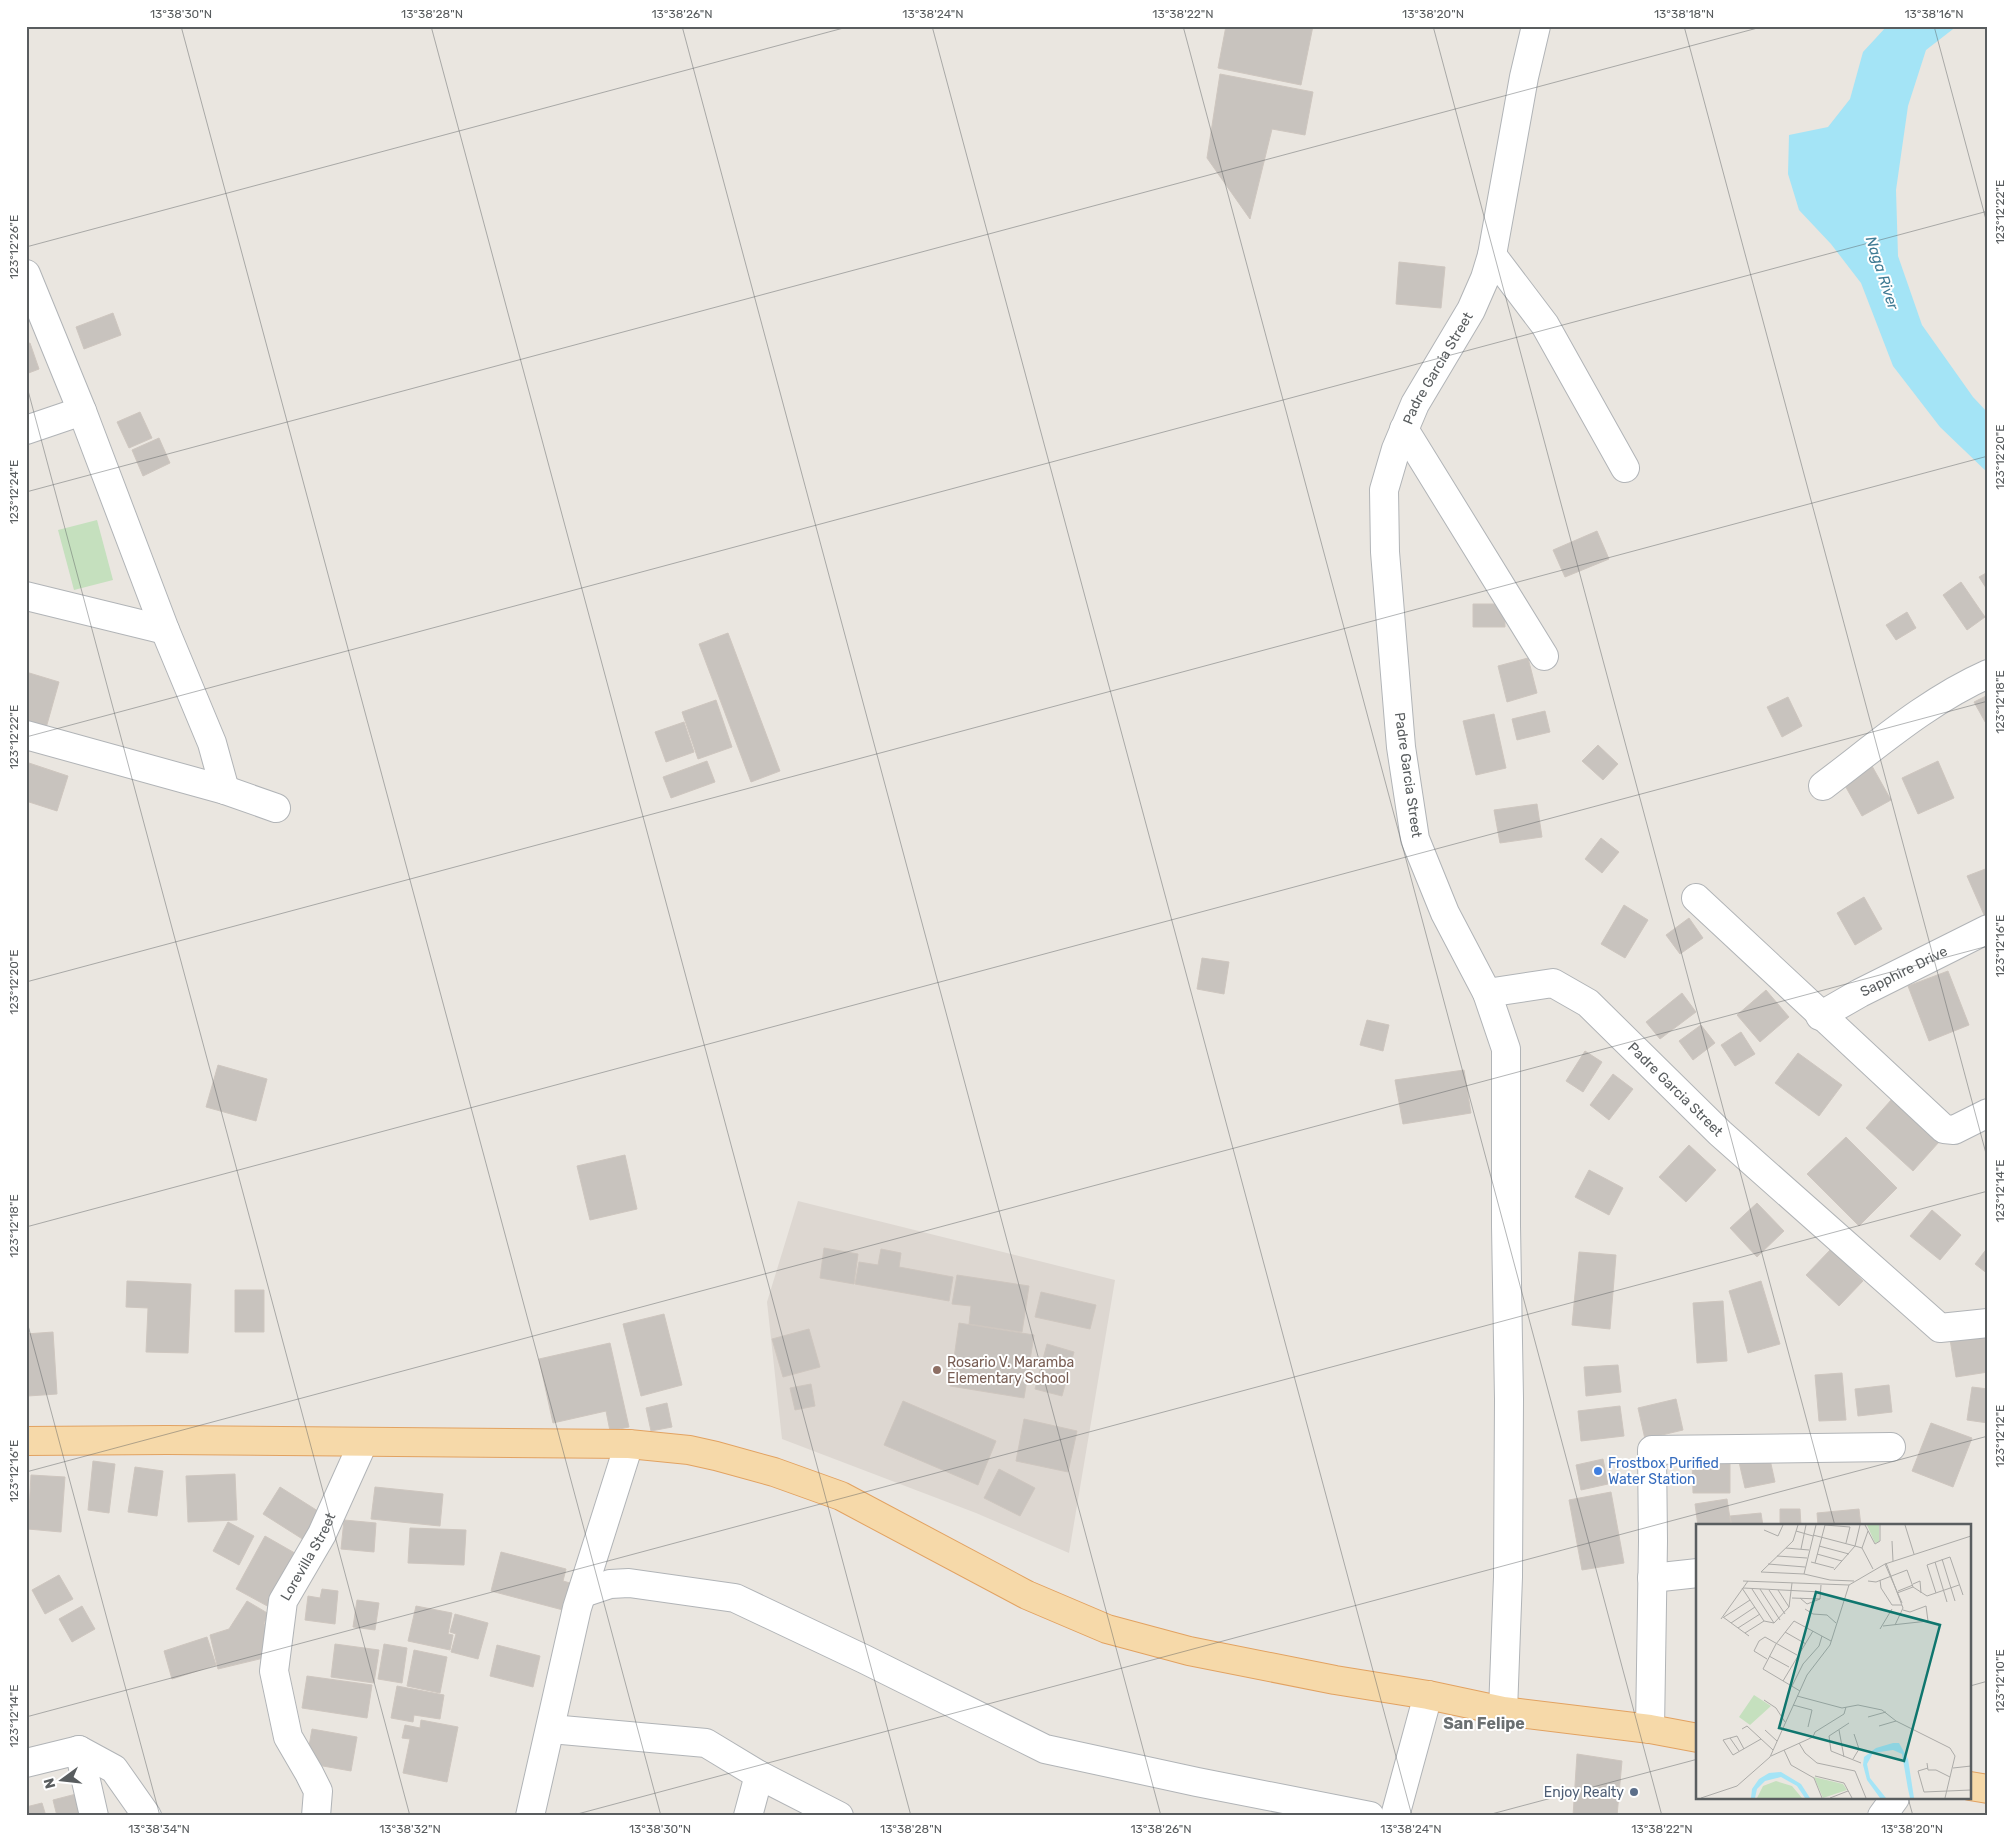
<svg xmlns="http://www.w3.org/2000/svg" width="2014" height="1842" viewBox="0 0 2014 1842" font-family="Rubik,sans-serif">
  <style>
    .education { fill: #ddd7d1 }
    .green { fill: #c5e0be }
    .water { fill: #a4e4f6 }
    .building { fill: #c8c3be; stroke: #cec6bf }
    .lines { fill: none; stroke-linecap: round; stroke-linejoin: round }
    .minor-casing { stroke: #b1b4b7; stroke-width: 30 }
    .major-casing { stroke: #e2a261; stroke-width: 30 }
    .minor { stroke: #fff; stroke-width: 28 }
    .major { stroke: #f6d9a9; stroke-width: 28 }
    .ticks { fill: none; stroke: #595d5f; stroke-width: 1; stroke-opacity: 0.45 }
    .education-dot { fill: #8d6e63; stroke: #fff; stroke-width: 2 }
    .shop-dot { fill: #3f7fe0; stroke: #fff; stroke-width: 2 }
    .service-dot { fill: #5c6f8a; stroke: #fff; stroke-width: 2 }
    .labels { text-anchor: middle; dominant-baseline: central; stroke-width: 4; stroke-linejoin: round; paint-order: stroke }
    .street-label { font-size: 14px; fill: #595d5f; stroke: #fff }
    .education-label { font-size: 14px; fill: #785e54; stroke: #fff; text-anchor: start }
    .shop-label { font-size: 14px; fill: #366cbe; stroke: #fff; text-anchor: start }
    .service-label { font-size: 14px; fill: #4e5e75; stroke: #fff; text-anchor: end }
    .water-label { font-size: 15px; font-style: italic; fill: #3f7b94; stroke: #fff }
    .quarter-label { font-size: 16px; font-weight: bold; fill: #6a6f71; stroke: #fff }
    .inset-road { fill: none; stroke: #acaba8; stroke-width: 1 }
    .view { fill: #0f766e; fill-opacity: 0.15; stroke: #0f766e; stroke-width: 2.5 }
    .inset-edge { fill: none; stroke: #595d5f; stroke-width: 2.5 }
    .neatline { fill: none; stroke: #595d5f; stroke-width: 2 }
    .ticks-label { font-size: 12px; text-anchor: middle; fill: #595d5f }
  </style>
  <rect width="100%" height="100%" fill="#eae6e0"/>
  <path class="education" d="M798,1201L1115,1280L1069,1553L976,1513L782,1439L767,1302Z"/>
  <path class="green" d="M97,520L113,580L74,590L58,530Z"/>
  <path class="water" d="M1887,26H1957L1926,50L1908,106L1896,190L1898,256L1922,325L1973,397L1988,413V473L1940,427L1893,366L1861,283L1831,244L1799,210L1788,174L1789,135L1828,127L1850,99L1863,52Z"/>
  <path class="building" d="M1226,26H1313L1301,85L1218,68Z
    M1220,74L1313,92L1305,135L1272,129L1250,219L1207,158Z
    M1399,262L1445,267L1441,308L1396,304Z
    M113,313L121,335L84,349L76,327Z
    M30,343L39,369L26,374V344Z
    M140,412L152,438L129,448L117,422Z
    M159,438L170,463L143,476L132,450Z
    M1597,531L1609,559L1565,577L1553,550Z
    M1988,572V591L1979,577Z
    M1961,582L1985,617L1967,630L1943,595Z
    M1473,604H1505V627H1473Z
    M1907,612L1916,628L1896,640L1886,625Z
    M728,633L780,771L751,782L699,644Z
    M1528,658L1537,693L1507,702L1498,666Z
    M26,672L59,682L46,728L26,722Z
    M1988,695V727L1974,702Z
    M1788,697L1802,726L1782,737L1767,707Z
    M716,700L732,747L698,759L682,712Z
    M1545,711L1550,732L1517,740L1512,719Z
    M1494,714L1506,768L1476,775L1463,721Z
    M684,722L694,752L666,762L655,732Z
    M1598,745L1618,764L1603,780L1582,761Z
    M707,761L715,782L671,798L663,777Z
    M1938,761L1954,798L1918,814L1902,778Z
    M26,762L68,776L57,811L26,801Z
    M1872,766L1891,800L1862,816L1843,782Z
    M1537,804L1542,837L1500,843L1494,810Z
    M1601,838L1619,852L1602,873L1585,859Z
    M1988,868V915L1985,917L1967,876Z
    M1864,897L1882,929L1855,945L1837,913Z
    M1624,905L1648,920L1625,958L1601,944Z
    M1689,918L1703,938L1680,954L1666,935Z
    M1202,958L1229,962L1224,994L1197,989Z
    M1948,971L1969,1025L1929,1041L1908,986Z
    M1766,990L1789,1017L1760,1042L1737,1015Z
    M1682,993L1696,1012L1660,1039L1646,1022Z
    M1367,1020L1389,1025L1383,1051L1360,1045Z
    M1701,1025L1715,1043L1693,1060L1679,1041Z
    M1741,1032L1755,1054L1735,1066L1721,1045Z
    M1585,1051L1602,1062L1583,1092L1566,1081Z
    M1798,1053L1842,1085L1819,1116L1775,1083Z
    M218,1065L267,1079L256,1121L206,1107Z
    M1464,1070L1471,1113L1403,1124L1395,1080Z
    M1613,1074L1633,1089L1609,1120L1590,1105Z
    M1892,1099L1939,1142L1913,1171L1866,1128Z
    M1846,1137L1897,1188L1859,1226L1807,1174Z
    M1689,1145L1716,1170L1686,1202L1659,1177Z
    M625,1155L637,1209L590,1220L577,1166Z
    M1589,1170L1623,1188L1609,1215L1575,1197Z
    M1757,1203L1784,1231L1757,1257L1730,1228Z
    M1932,1210L1961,1235L1940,1260L1910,1236Z
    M1988,1247V1274L1975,1264Z
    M824,1248L858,1254L854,1284L820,1278Z
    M881,1249L901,1253L899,1267L953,1277L949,1301L855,1284L859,1262L878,1265Z
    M1831,1249L1863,1281L1839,1306L1806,1275Z
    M1579,1252L1616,1255L1610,1329L1572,1325Z
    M957,1275L1029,1286L1022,1332L969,1324L971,1306L952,1304Z
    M127,1281L191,1284L188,1353L146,1352L148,1308L126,1307Z
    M1761,1281L1780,1344L1748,1353L1729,1291Z
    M235,1290H264V1332H235Z
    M1041,1292L1096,1305L1090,1329L1035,1317Z
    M1723,1301L1727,1361L1697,1363L1693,1303Z
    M664,1314L682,1385L641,1396L623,1324Z
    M959,1323L1034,1335L1024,1398L950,1386Z
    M809,1329L820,1367L783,1377L772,1339Z
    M53,1332L57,1394L28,1396L26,1334Z
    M1988,1332V1372L1956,1377L1950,1339Z
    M610,1343L629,1427L610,1431L606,1411L553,1423L539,1359Z
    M1047,1344L1074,1352L1062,1396L1035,1389Z
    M1618,1365L1621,1392L1586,1396L1584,1367Z
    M1842,1373L1846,1420L1819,1421L1815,1375Z
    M811,1384L815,1406L795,1410L790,1388Z
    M1889,1385L1892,1412L1858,1416L1855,1389Z
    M1972,1387L1988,1389V1423L1967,1420Z
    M1676,1399L1683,1430L1645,1439L1638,1408Z
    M903,1401L996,1441L978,1485L884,1445Z
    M667,1403L672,1427L651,1431L646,1408Z
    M1620,1406L1624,1436L1581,1441L1578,1411Z
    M1024,1419L1077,1431L1068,1472L1016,1461Z
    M1931,1423L1972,1438L1953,1487L1912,1471Z
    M1769,1455L1775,1482L1745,1488L1739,1462Z
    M1730,1457V1493H1693L1692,1458Z
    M1603,1459L1608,1484L1581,1490L1576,1465Z
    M93,1461L115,1464L109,1513L88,1510Z
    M135,1467L163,1471L157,1516L128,1512Z
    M999,1469L1035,1488L1020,1516L984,1498Z
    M235,1474L237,1520L188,1522L186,1476Z
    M31,1475L65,1477L61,1532L28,1529Z
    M280,1487L321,1513L304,1540L263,1514Z
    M375,1487L443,1494L440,1526L371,1519Z
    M1611,1492L1624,1563L1582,1570L1569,1500Z
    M1727,1499L1731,1525L1698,1526L1695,1504Z
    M1780,1509H1800L1801,1526H1780Z
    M1859,1509L1861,1526H1818L1817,1513Z
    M1761,1513L1763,1526H1732L1730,1516Z
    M344,1520L376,1523L374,1552L341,1549Z
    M228,1522L254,1536L239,1565L213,1551Z
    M410,1528L466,1530L464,1565L408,1563Z
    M265,1536L300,1556L271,1608L236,1589Z
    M501,1552L566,1569L563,1581L570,1583L563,1610L491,1591Z
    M59,1575L73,1599L45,1614L32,1590Z
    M322,1589L338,1591L335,1624L305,1620L308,1596L320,1598Z
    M357,1600L379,1603L375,1630L353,1627Z
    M247,1601L269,1614L264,1623L272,1656L218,1669L210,1635L229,1629Z
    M82,1606L95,1629L72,1642L59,1619Z
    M416,1606L452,1613L448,1634L453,1635L450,1650L408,1641Z
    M455,1614L488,1623L478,1659L451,1652L456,1634L450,1632Z
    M207,1637L216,1665L172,1679L164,1651Z
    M335,1644L379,1650L374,1683L331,1677Z
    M384,1644L407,1648L402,1683L378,1679Z
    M497,1645L540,1656L533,1687L490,1676Z
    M414,1650L447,1657L440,1693L407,1686Z
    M307,1676L372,1685L367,1718L302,1708Z
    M397,1686L444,1695L440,1719L414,1715L413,1722L391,1718Z
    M421,1720L458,1727L447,1782L403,1773L410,1739L402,1738L405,1725L420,1728Z
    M312,1729L357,1737L351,1771L306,1763Z
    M1577,1754L1622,1761L1617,1816H1573Z
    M80,1793L85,1816H57L53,1800Z
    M42,1803L46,1816H26V1807Z"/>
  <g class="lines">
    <g class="minor-casing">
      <g id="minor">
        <path d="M1492,255L1545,325L1625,468"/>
        <path d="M26,274L82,411L165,630L212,743L225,790"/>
        <path d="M1404,429L1544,656"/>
        <path d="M26,430L82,411"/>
        <path d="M26,596L165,630"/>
        <path d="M26,735L225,790L276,808"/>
        <path d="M1823,786C1875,747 1927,701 1988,674"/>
        <path d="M1696,898L1944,1129L1954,1130L1988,1113"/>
        <path id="s1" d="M1487,993L1553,983L1588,1003L1720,1133L1940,1328L1988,1323"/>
        <path id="s2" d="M1820,1016L1860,993L1988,929"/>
        <path d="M1652,1578L1698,1573"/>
        <path d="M583,1593L610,1584L629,1583L735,1598L864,1659L1045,1749L1197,1782L1370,1816"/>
        <path id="s3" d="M1503,1711L1508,1577L1509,1399L1506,1226V1049L1487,993L1445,913L1415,839L1401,747L1385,552L1384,490L1396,449L1415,404L1471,310L1485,278L1492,255L1524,77L1536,26"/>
        <path d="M551,1729L706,1743L759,1775L839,1816"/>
        <path d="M1650,1729L1653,1541L1652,1450L1891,1447"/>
        <path d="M79,1750L114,1769L147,1816"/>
        <path d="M26,1763L79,1750L94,1816"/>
        <path id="s4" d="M316,1816L318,1791L309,1773L288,1737L274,1671L283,1601L322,1534L363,1443"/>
        <path d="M530,1816L577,1608L629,1444"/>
        <path d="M748,1816L759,1775"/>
        <path d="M1395,1816L1428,1695"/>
        <path d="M1882,1816L1895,1798"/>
      </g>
    </g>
    <g class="major-casing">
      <path id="major" d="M26,1441L167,1440L629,1444L689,1450L716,1456L774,1472L841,1496L1027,1595L1107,1629L1189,1651L1335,1680L1428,1695L1503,1711L1650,1729L1698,1738
        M1970,1786L1988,1789"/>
    </g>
    <use href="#minor" class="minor"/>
    <use href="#major" class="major"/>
  </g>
  <path class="ticks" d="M181,26L661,1816M431,26L911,1816M682,26L1161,1816M932,26L1412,1816M1183,26L1662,1816M1433,26L1835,1526M1684,26L1988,1161M1934,26L1988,227M26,247L851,26M26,383L410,1816M26,492L1765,26M26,737L1988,211M26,982L1988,456M26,1227L1988,701M26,1318L160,1816M26,1472L1988,946M1970,1686L1988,1681M26,1717L1988,1191M1908,1798L1913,1816M570,1816L1988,1436M1484,1816L1698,1759"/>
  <circle class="education-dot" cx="937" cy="1370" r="5"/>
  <circle class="shop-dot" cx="1598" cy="1471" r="5"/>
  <circle class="service-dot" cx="1634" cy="1792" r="5"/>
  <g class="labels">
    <g class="street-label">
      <text stroke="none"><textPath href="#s3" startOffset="1376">Padre Garcia Street</textPath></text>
      <text transform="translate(1408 775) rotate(82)">Padre Garcia Street</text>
      <text stroke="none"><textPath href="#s2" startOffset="95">Sapphire Drive</textPath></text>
      <text stroke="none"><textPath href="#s1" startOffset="230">Padre Garcia Street</textPath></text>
      <text stroke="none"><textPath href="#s4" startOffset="276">Lorevilla Street</textPath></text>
    </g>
    <g class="education-label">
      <text x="947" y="1362">Rosario V. Maramba<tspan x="947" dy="16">Elementary School</tspan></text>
    </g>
    <g class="shop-label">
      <text x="1608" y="1463">Frostbox Purified<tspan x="1608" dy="16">Water Station</tspan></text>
    </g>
    <g class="service-label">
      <text x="1624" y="1792">Enjoy Realty</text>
    </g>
    <g class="water-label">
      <text transform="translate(1882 273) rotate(72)">Naga River</text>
    </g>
    <g class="quarter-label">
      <text x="1484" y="1723">San Felipe</text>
    </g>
  </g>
  <g transform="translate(1696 1524)">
    <rect width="275" height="275" fill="#eae6e0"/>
    <path d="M171,1H183V18L179,19ZM58,171L75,182L54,201L43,193ZM118,253L147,260L151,266L127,274ZM80,257L96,262L106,274H61L67,262Z" fill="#c5e0be"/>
    <path d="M197,219H203L212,235L218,274H214L212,265L206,230L197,226L177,229L171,240L174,254L190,274H184L171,256L167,241L168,233L180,224ZM85,248L105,260L114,274H109L101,262L85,253L69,257L61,265L59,274H55L56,265L63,255L73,249Z" fill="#a4e4f6"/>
    <path class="inset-road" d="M102,1L97,17L65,48L108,50M120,1L108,50L134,56L158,57M169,1L179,20L184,17V1M209,1L218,30M68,6L82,12L87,1M100,7L117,12M117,11L159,22L164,1M196,17L197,37M123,22L153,30M90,24L113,26M166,24L177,45M105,25L110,1M121,30L146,37M81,32L111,34M246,35L259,77M115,38L138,44M239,38L251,78M119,39L129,1L154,3L150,19M190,39L207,84L199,101M72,40L109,43M189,40L206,79M138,46L159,22L166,24L172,7M184,56L185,64L196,81H206M47,57L153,61M172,57L180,58L211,46L217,63M217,60L224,57L225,69M46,64L68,97L78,99L93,83L96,59M47,64L125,68M56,65L78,99M64,65L84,96M73,66L89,90M82,66L93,83M202,67L217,61M201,69L217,63L231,72L263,61M240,69L231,41L254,33L267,71M96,74L124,75L125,61M104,74L111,80L124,75M109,85L117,90L131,91L140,99M27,93L53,112M28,93L54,76M25,95L52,57M35,99L59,83M187,102L232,97L230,82L214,88L207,86M42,104L64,90M184,105L196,85M89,108L110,120M49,109L68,97M73,132L93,143M71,135L58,127L63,117L69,113L101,131M87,157L117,107M96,162L107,140L123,122L126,112M104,167L67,145L80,120L98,97L135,117M101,172L146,184L162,181L186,186L200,197L254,224L259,232L249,274M68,176L80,184L89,198M97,181L116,186L112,203M172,193L190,188M153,199L133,212L135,227L165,239M183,202L200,197M46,205L51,202L77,226M69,206L81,217M143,206L148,233M34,214L43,227M103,219L109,229L121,239L159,247L170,274M48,225L41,212L27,216L37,231L65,215M88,226L95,241L118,254L126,274M75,232L117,213L119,208L148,190L150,183M157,235L163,225L158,210M231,239L232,246H240L254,253M232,244L222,247L228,268L275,266M257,244L275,242M119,252L148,259L156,274M5,274L41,262L74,233L111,151L134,121L153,61L189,40L275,12M134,274L152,267"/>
    <path class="view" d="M120,68L244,101L208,237L83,204Z"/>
    <rect width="275" height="275" class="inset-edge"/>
  </g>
  <rect width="2014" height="1842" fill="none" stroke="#ffffff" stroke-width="55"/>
  <g transform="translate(62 1780) rotate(255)" stroke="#ffffff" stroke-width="4" paint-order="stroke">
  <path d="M0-4L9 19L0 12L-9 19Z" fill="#595d5f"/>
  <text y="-8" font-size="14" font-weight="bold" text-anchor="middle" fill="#595d5f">N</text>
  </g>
  <rect x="28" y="28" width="1958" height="1786" class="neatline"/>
  <g class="ticks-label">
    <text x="181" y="18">13°38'30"N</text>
    <text x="432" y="18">13°38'28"N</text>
    <text x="682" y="18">13°38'26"N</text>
    <text x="933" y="18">13°38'24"N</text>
    <text x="1183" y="18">13°38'22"N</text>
    <text x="1433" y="18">13°38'20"N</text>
    <text x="1684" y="18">13°38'18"N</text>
    <text x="1934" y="18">13°38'16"N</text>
    <text transform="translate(2000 212) rotate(-90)" y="4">123°12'22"E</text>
    <text transform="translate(14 247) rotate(-90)" y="4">123°12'26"E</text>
    <text transform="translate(2000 457) rotate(-90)" y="4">123°12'20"E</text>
    <text transform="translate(14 492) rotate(-90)" y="4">123°12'24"E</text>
    <text transform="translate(2000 702) rotate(-90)" y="4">123°12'18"E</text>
    <text transform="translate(14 737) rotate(-90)" y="4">123°12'22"E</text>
    <text transform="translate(2000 946) rotate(-90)" y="4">123°12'16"E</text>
    <text transform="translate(14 982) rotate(-90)" y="4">123°12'20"E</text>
    <text transform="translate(2000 1191) rotate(-90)" y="4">123°12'14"E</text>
    <text transform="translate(14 1226) rotate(-90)" y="4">123°12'18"E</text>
    <text transform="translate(2000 1436) rotate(-90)" y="4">123°12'12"E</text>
    <text transform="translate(14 1471) rotate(-90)" y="4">123°12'16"E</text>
    <text transform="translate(2000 1681) rotate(-90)" y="4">123°12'10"E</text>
    <text transform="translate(14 1716) rotate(-90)" y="4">123°12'14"E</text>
    <text x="159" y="1833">13°38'34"N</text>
    <text x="410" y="1833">13°38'32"N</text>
    <text x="660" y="1833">13°38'30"N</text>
    <text x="911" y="1833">13°38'28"N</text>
    <text x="1161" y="1833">13°38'26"N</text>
    <text x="1411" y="1833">13°38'24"N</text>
    <text x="1662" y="1833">13°38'22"N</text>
    <text x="1912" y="1833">13°38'20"N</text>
  </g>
</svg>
